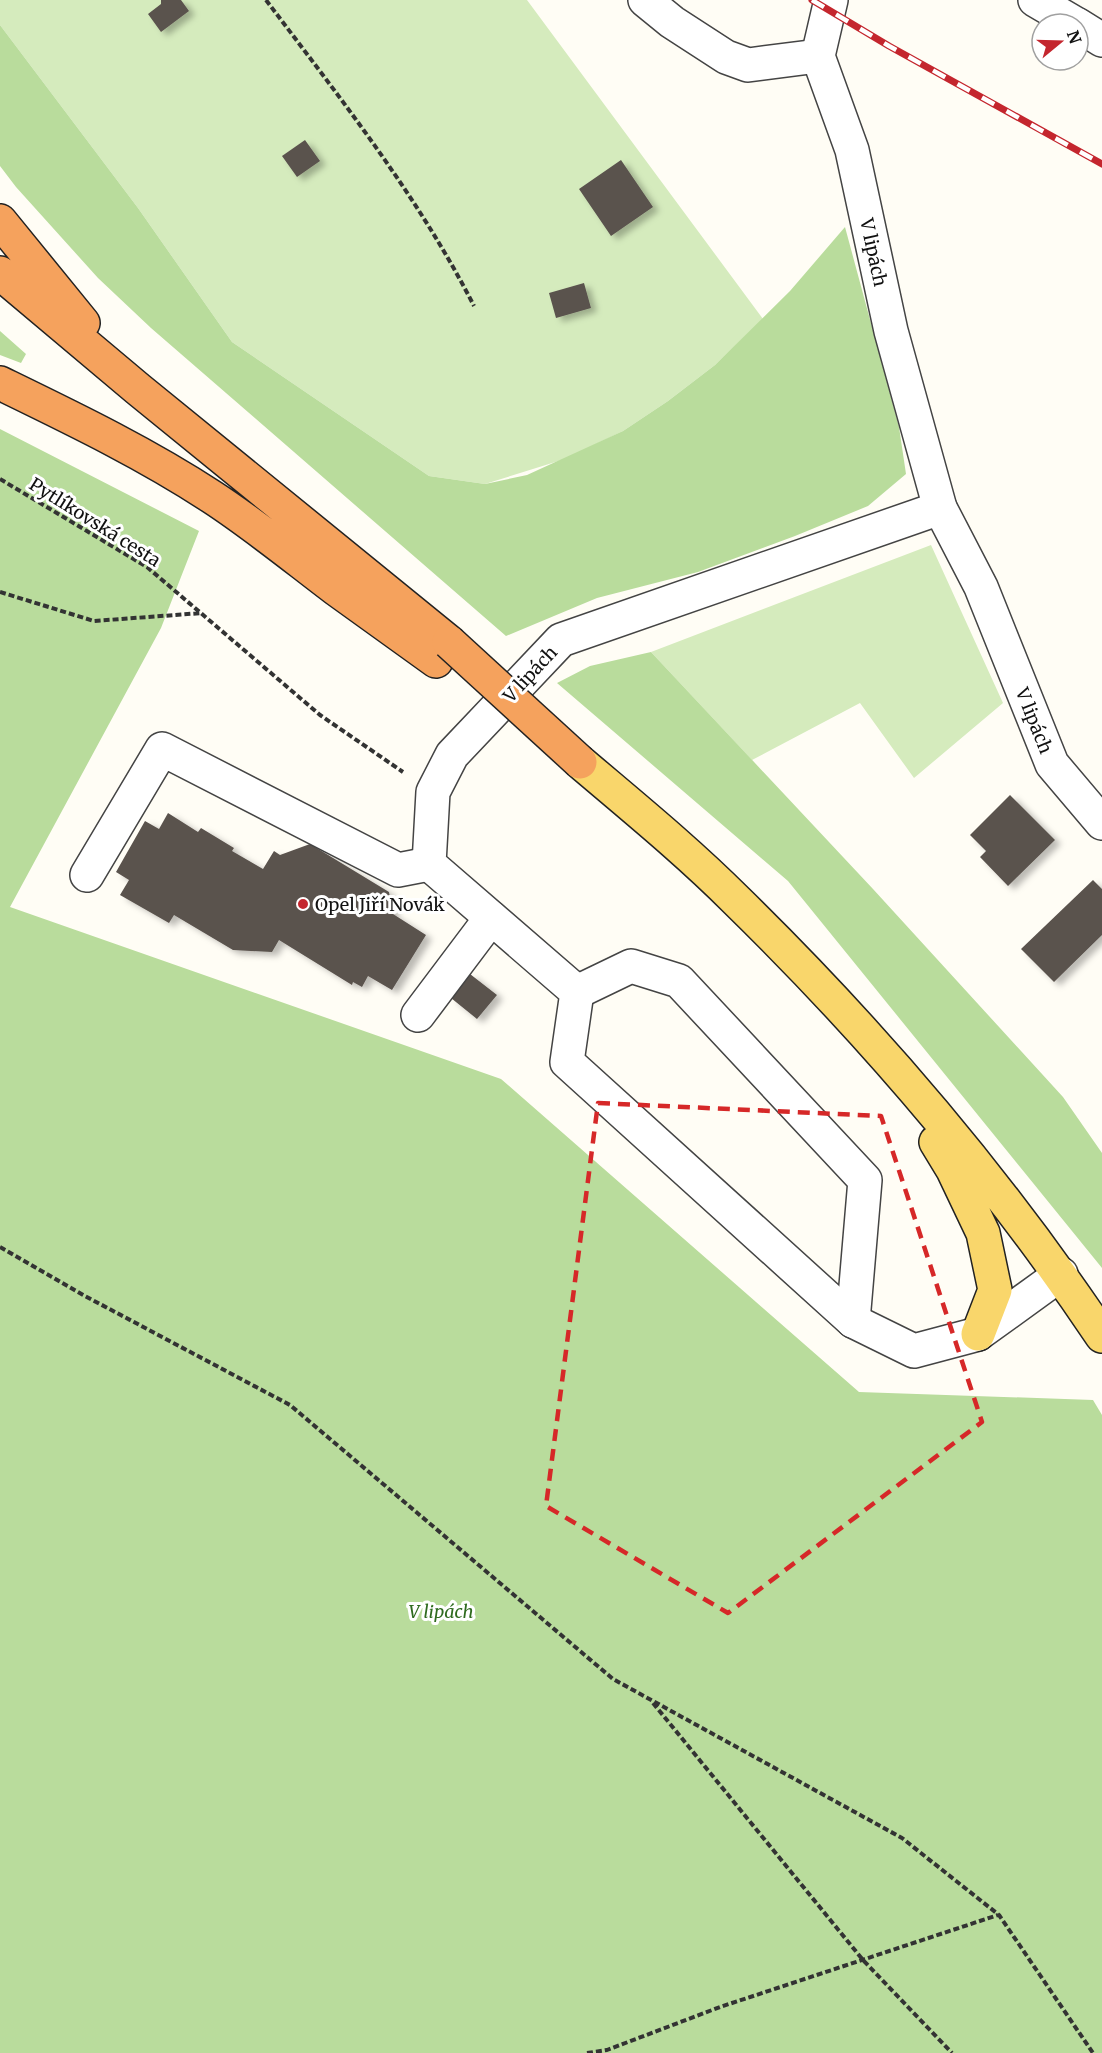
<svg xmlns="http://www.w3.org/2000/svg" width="1102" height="2053" viewBox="0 0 1102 2053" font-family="Merriweather,serif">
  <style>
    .green { fill: #d5ebbd }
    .forest { fill: #b9dc9c }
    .building { fill: #5a524d; filter: url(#shadow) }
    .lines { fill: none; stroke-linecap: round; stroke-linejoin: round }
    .minor-casing { stroke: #444; stroke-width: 36 }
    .major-casing { stroke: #222; stroke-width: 36 }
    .highway-casing { stroke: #222; stroke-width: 36 }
    .path { stroke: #333; stroke-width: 4; stroke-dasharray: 6 3; stroke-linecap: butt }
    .minor { stroke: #fff; stroke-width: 33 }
    .major { stroke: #f9d66b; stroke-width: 33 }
    .highway { stroke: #f5a25d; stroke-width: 33 }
    .rail-casing { stroke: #c4262e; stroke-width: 7 }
    .rail { stroke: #fff; stroke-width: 4.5; stroke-dasharray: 14; stroke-linecap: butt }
    .highway-bridge-casing { stroke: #222; stroke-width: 36; stroke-linecap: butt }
    .highway-bridge { stroke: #f5a25d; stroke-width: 33 }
    .marked { fill: none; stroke: #d62828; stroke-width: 4.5; stroke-dasharray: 12 8; stroke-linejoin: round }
    .poi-dot { fill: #c4262e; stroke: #fff; stroke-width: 2 }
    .labels { text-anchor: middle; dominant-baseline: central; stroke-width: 6; stroke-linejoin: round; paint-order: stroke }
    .street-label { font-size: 18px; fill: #111; stroke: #fff }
    .poi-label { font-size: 18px; fill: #111; stroke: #fff; text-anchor: start }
    .park-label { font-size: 18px; font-style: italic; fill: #2f6b1f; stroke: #fff }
  </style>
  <defs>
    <filter id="shadow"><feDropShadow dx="6" dy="4" stdDeviation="3" flood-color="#0004"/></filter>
  </defs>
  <rect width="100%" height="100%" fill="#fffdf5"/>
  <path class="green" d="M0,0H527L763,319L715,365L668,401L623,431L565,459L485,484L429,476L232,342L138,208L0,25Z
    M931,545L1003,703L914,778L860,703L752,760L651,652Z"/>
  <path class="forest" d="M0,25L138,208L232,342L429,476L485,484L527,475L623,431L668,401L715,365L790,291L845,227L899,427L906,474L868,506L795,536L698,572L597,598L506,636L151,328L98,278L16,187L0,166Z
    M0,331L26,354L21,363L0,355Z
    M0,429L199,531L161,628L10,907L501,1079L859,1392L1093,1400L1102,1415V2053H0Z
    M651,652L873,889L1063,1097L1102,1153V1268L788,881L557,683L590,666Z"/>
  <path class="building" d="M161,0H181L189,11L161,32L148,14L161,4Z
    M305,140L320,161L297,177L282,156Z
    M621,160L653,207L611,236L579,189Z
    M584,283L591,308L556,318L549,293Z
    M1010,795L1055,840L1008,886L980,857L986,851L970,835Z
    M168,813L198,832L201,828L234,848L232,851L263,869L274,851L280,855L310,844L389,892L393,914L426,935L392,990L368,976L362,987L353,982L352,985L279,940L272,952L233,950L174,915L169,923L120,895L129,880L116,872L145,821L159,829Z
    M1093,880L1102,889V935L1054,982L1021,949Z
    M470,974L497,995L477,1019L451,998Z"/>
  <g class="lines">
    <g class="minor-casing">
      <g id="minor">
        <path d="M645,0L672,22L726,57L748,65L818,56"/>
        <path id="s1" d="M831,0L818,56L852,150L891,331L940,508L981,587L1052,764L1102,823"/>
        <path d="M1035,0L1076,24"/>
        <path d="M1078,25L1102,40"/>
        <path d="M940,508L561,640L452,755L433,792L429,864L577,992L567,1062L853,1321L914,1351L978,1334L1061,1274"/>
        <path d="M87,875L162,749L398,870L429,864"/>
        <path d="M577,992L631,966L679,981L865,1180L853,1321"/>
        <path d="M418,1015L491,918"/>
      </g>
    </g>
    <g class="major-casing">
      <path id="major" d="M580,762C633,807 687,851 736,900C872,1033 996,1178 1102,1336
        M936,1142L953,1170L983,1233L995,1290L978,1334"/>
    </g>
    <g class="highway-casing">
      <path id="highway" d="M0,221L83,323
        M0,273L138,389L449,642
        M0,383C72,418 145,453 212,497C255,525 295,558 336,589C369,613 403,637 436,661"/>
    </g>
    <path class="path" d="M266,0C340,98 418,196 474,306
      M0,479L147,567L320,715L403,772
      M0,592L94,621L202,613
      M0,1247L85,1296L290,1405L613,1679L902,1838L999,1915L1093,2053
      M653,1703L863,1960L952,2053
      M587,2053L607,2050L720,2007L998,1915"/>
    <use href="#minor" class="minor"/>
    <use href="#major" class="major"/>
    <use href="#highway" class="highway"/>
    <g class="rail-casing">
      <path id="rail" d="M812,0L889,46L1102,164"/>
    </g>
    <use href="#rail" class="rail"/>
    <g class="highway-bridge-casing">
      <path id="highway-bridge" d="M449,642L580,762"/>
    </g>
    <use href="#highway-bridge" class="highway-bridge"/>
  </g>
  <path class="marked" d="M598,1103L881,1116L982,1422L728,1613L546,1506Z"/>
  <circle class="poi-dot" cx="303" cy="904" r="6"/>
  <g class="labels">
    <g class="street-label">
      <text stroke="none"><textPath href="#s1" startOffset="262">V lipách</textPath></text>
      <text transform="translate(95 522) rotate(32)">Pytlíkovská cesta</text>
      <text transform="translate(530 674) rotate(-47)">V lipách</text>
      <text stroke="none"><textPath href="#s1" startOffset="759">V lipách</textPath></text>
    </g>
    <g class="poi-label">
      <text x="315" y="904">Opel Jiří Novák</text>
    </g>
    <g class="park-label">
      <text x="441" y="1611">V lipách</text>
    </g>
  </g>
  <g transform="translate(1060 42) rotate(71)"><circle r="28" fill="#ffffff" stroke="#a0a0a0" stroke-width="1.5"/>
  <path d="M0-4.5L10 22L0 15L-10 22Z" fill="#c4262e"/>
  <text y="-9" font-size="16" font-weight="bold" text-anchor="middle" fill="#111111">N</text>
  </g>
</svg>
